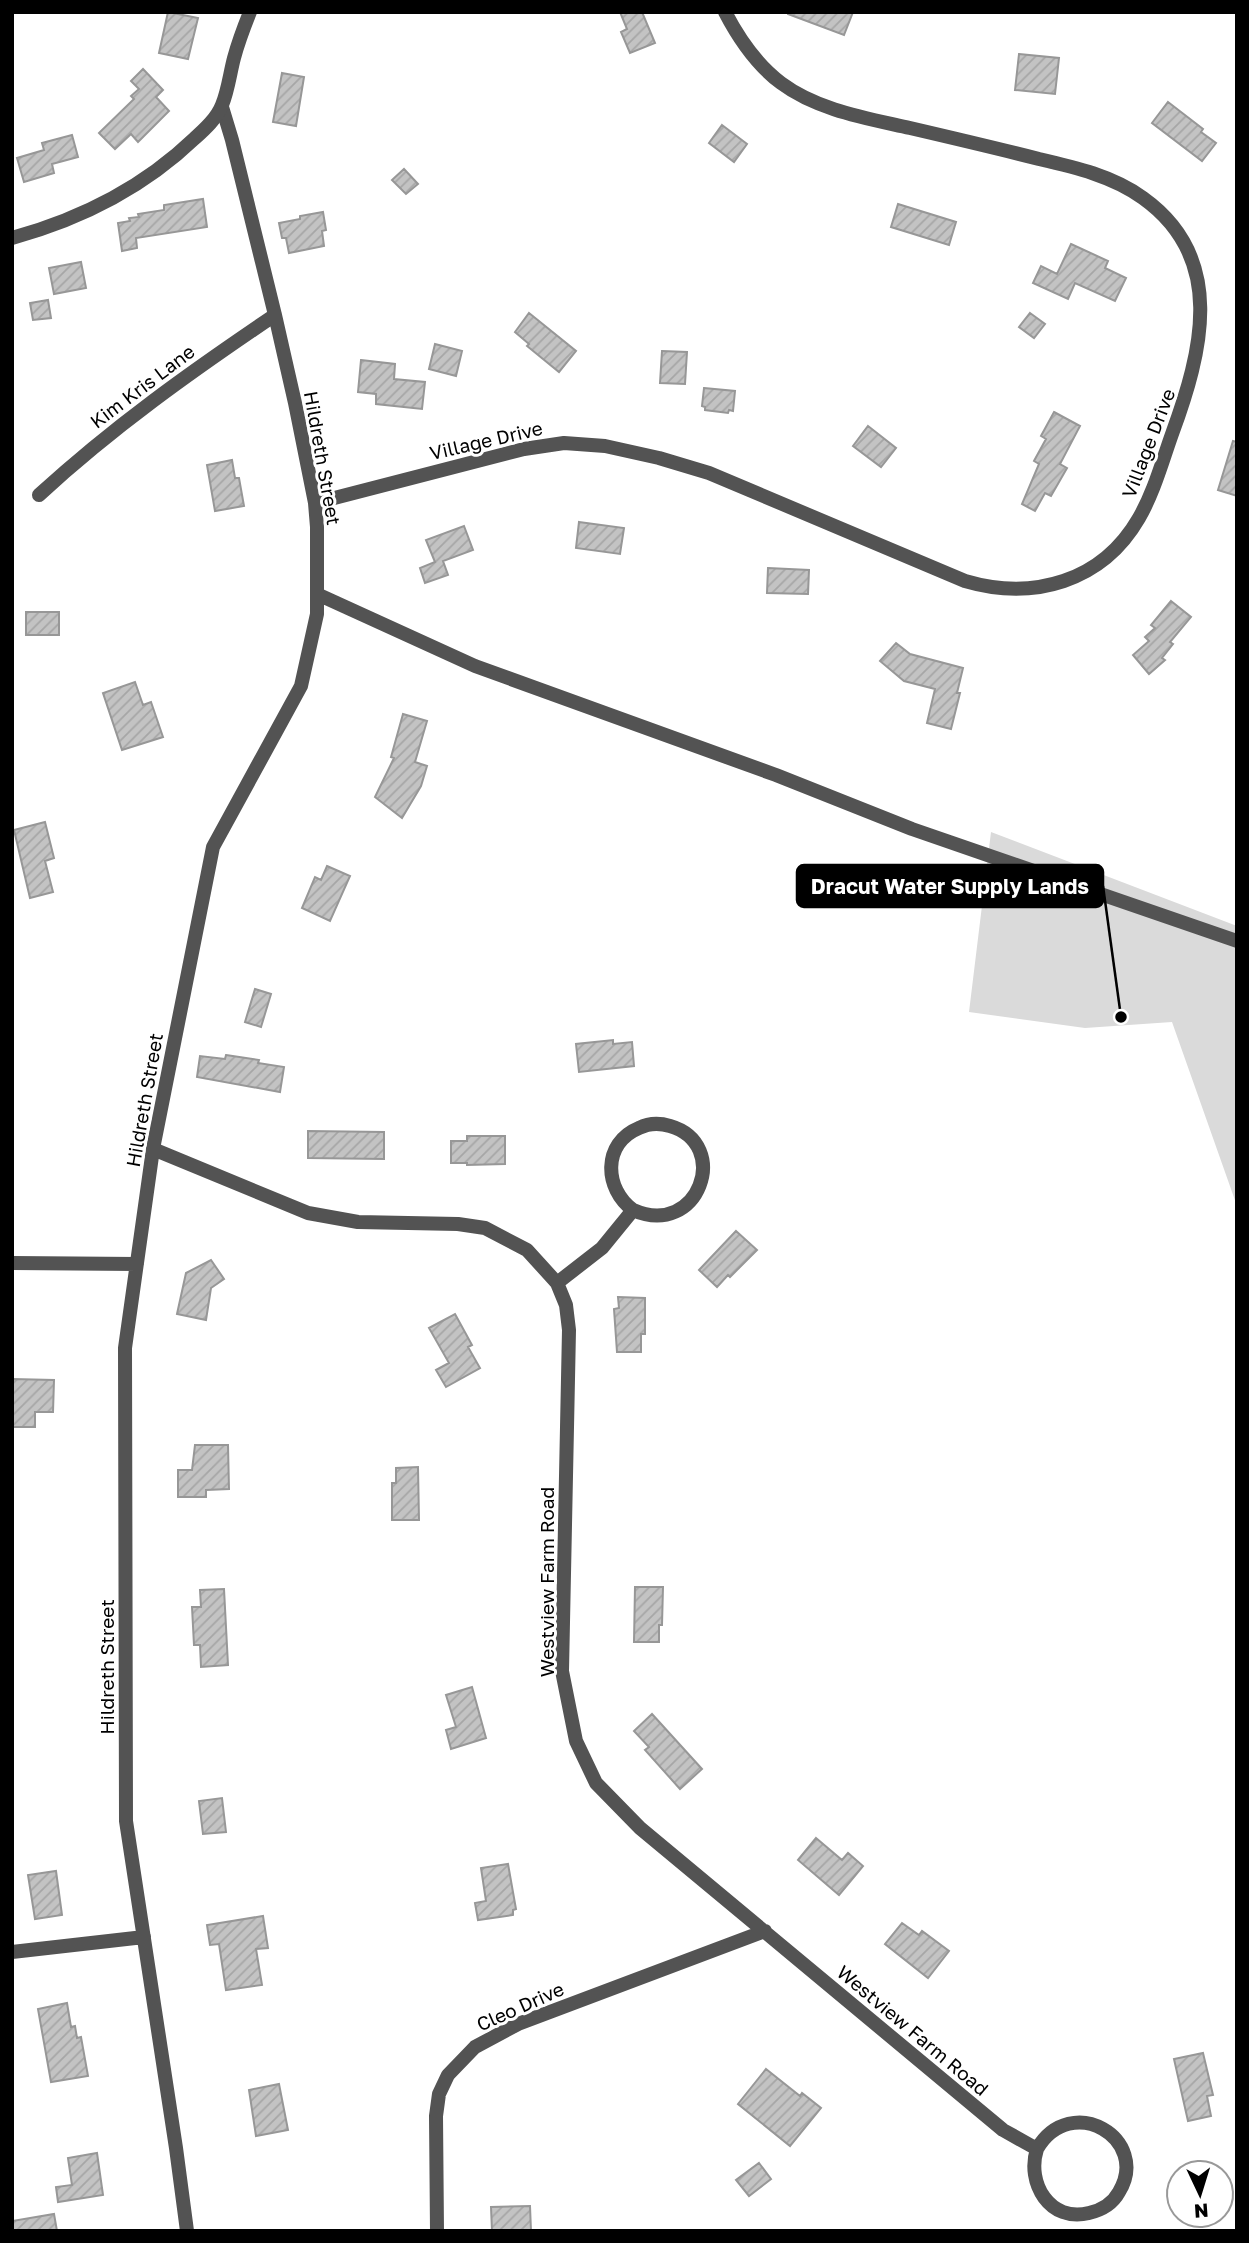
<svg xmlns="http://www.w3.org/2000/svg" width="1249" height="2243" viewBox="0 0 1249 2243" font-family="'Golos Text',sans-serif">
  <style>
    .green { fill: #dadada }
    .building { fill: url(#building-hatch); stroke: #979797; stroke-width: 2 }
    .lines { fill: none; stroke-linecap: round; stroke-linejoin: round }
    .minor { stroke: #535353; stroke-width: 14 }
    .tertiary { stroke: #535353; stroke-width: 14 }
    .labels { text-anchor: middle; dominant-baseline: central; stroke-width: 6; stroke-linejoin: round; paint-order: stroke }
    .street-label { font-size: 19px; fill: #000; stroke: #fff }
    .leader { fill: none; stroke: #000; stroke-width: 2.5 }
    .callout-dot { fill: #000; stroke: #fff; stroke-width: 2.5 }
    .callout { fill: #000; stroke: #000; stroke-width: 2.5 }
    .callout-label { font-size: 21px; text-anchor: middle; font-weight: bold; fill: #fff }
  </style>
  <defs>
    <pattern id="building-hatch" width="6" height="6" patternUnits="userSpaceOnUse" patternTransform="scale(1.75)"><rect width="6" height="6" fill="#c3c3c3"/><path d="M-1 1l2-2M0 6l6-6M5 7l2-2" fill="none" stroke="#a6a6a6"/></pattern>
  </defs>
  <rect width="100%" height="100%" fill="#fff"/>
  <path class="green" d="M991,832L1237,926V1206L1172,1022L1085,1028L969,1012Z"/>
  <path class="building" d="M168,12L198,18L188,59L159,53Z
    M620,12H642L655,43L630,53L621,32L627,29Z
    M788,12H853L844,35L788,14Z
    M1019,54L1059,58L1055,94L1015,90Z
    M143,69L163,90L156,97L169,111L138,142L131,134L115,149L99,133L134,99L131,96L139,89L131,81Z
    M282,73L304,77L296,126L273,122Z
    M1168,102L1203,129L1201,132L1216,143L1202,161L1152,123Z
    M722,125L747,144L734,162L709,143Z
    M72,135L78,157L52,164L54,173L24,182L17,158L44,150L42,143Z
    M404,169L418,184L406,194L392,180Z
    M203,199L207,227L136,238L137,248L122,251L118,223L130,221L129,218L139,217L138,214L164,210V205Z
    M898,204L956,222L949,245L891,227Z
    M323,212L326,230L322,231L324,246L289,253L286,238H282L279,223L300,219V216Z
    M1071,244L1108,261L1105,268L1126,278L1115,301L1075,283L1068,299L1033,283L1041,266L1057,274Z
    M81,262L86,288L54,294L49,268Z
    M48,300L51,318L33,320L30,303Z
    M529,313L576,351L559,372L527,346L529,344L515,332Z
    M1030,313L1045,324L1034,338L1019,327Z
    M435,344L462,351L456,376L429,369Z
    M662,351L687,352L685,384L660,383Z
    M361,360L395,364L394,379L425,382L422,409L376,404V394L358,392Z
    M704,388L735,391L733,411L729,410L728,413L705,410V407L702,406Z
    M1054,412L1080,426L1060,464L1067,468L1051,496L1045,493L1035,511L1022,504L1039,464L1034,461L1046,439L1041,436Z
    M868,426L896,448L881,467L853,446Z
    M1233,441L1237,442V496L1218,490Z
    M232,460L235,478H239L244,506L215,511L207,465Z
    M579,522L624,528L620,554L576,548Z
    M464,526L473,550L443,561L448,575L425,583L420,568L435,562L426,540Z
    M768,568L809,570L808,594L767,593Z
    M1171,601L1191,617L1170,642L1173,644L1162,658L1165,660L1149,674L1133,655L1149,641L1145,637L1155,628L1151,625Z
    M26,612H59V635H26Z
    M896,643L910,654L963,668L957,693H960L951,729L927,723L935,689L904,681L880,661Z
    M135,682L143,705L151,702L163,737L122,750L103,693Z
    M403,714L427,721L415,762L427,766L421,786L402,818L375,797L394,758L391,757Z
    M45,822L54,858L45,861L53,892L30,898L14,830Z
    M327,866L350,876L330,921L302,908L315,877L321,880Z
    M255,989L271,994L261,1027L245,1022Z
    M613,1040V1044L632,1042L634,1066L579,1072L576,1044Z
    M226,1055L259,1060L258,1063L284,1067L280,1092L197,1077L200,1056L225,1059Z
    M308,1131L384,1132V1159L308,1158Z
    M467,1136H505V1164L467,1165V1163H451V1141H467Z
    M736,1231L757,1250L730,1277L728,1275L717,1287L699,1270Z
    M211,1260L224,1279L211,1288L206,1320L177,1314L186,1273Z
    M618,1297L645,1298V1334H641V1352H617L614,1309L619,1308Z
    M455,1314L472,1345L468,1347L480,1368L446,1387L436,1370L449,1363L429,1328Z
    M12,1379L54,1380L53,1412H35V1427H12Z
    M195,1445H228L229,1489L206,1490V1497H178V1470H192Z
    M418,1467L419,1520H392V1483H396V1468Z
    M635,1587H663L662,1625H659V1642H634Z
    M224,1589L228,1665L201,1667L200,1645H194L192,1607H201L200,1590Z
    M472,1687L486,1738L451,1749L446,1730L456,1727L446,1695Z
    M652,1714L702,1769L680,1789L645,1750L649,1747L634,1731Z
    M222,1798L226,1832L203,1834L199,1801Z
    M816,1838L842,1860L848,1853L863,1866L839,1895L798,1860Z
    M508,1864L516,1909L513,1910V1915L478,1920L475,1903L486,1901L481,1868Z
    M56,1871L62,1915L35,1919L28,1875Z
    M263,1916L268,1948L256,1949L262,1985L226,1990L219,1944L210,1945L207,1925Z
    M902,1923L919,1935L922,1931L949,1951L928,1978L885,1944Z
    M67,2003L71,2027L75,2026L77,2038L81,2037L88,2076L51,2082L38,2009Z
    M1203,2053L1213,2095L1207,2096L1211,2116L1188,2121L1174,2059Z
    M766,2069L800,2096L802,2093L821,2108L790,2146L738,2104Z
    M279,2084L288,2130L256,2136L249,2090Z
    M97,2153L103,2195L58,2202L56,2187L72,2185L68,2158Z
    M759,2163L771,2179L749,2196L736,2180Z
    M530,2206L531,2231H492L491,2207Z
    M54,2214L57,2231H12V2221Z"/>
  <g class="lines">
    <path class="minor" d="M39,495C113,427 192,371 275,315
      M315,503L524,449L564,443L605,446L659,458L709,473L965,581C1033,601 1102,582 1139,518C1154,492 1162,462 1172,434C1202,352 1227,258 1143,198C1113,176 1074,167 1039,159C996,148 953,138 910,128C866,118 817,110 781,83C757,65 739,39 725,12
      M317,594L475,666L776,775L912,829L1237,941
      M153,1149L308,1213L358,1222L458,1224L485,1228L527,1250L557,1283L566,1305L569,1330L562,1671L576,1741L596,1783L640,1828L1003,2130L1037,2149C1026,2183 1050,2223 1089,2213C1102,2210 1113,2203 1119,2192C1151,2139 1071,2091 1037,2149
      M12,1263L137,1264
      M557,1283L602,1248L633,1210C604,1189 602,1143 639,1128C649,1123 660,1123 670,1126C732,1144 699,1239 633,1210
      M12,1952L144,1937
      M187,2231L176,2148L126,1821L125,1348L153,1149L213,847L301,686L317,614V527L315,503L295,403L275,315L232,140L222,107
      M437,2231L436,2116L439,2094L448,2075L475,2047L518,2024L765,1931"/>
    <path class="tertiary" d="M12,238C81,219 143,188 195,138C205,129 217,118 222,105C228,91 230,73 234,58C238,43 244,27 250,12"/>
  </g>
  <g class="labels">
    <g class="street-label">
      <text transform="translate(142 386) rotate(-37)">Kim Kris Lane</text>
      <text transform="translate(486 440) rotate(-13)">Village Drive</text>
      <text transform="translate(1148 443) rotate(-69)">Village Drive</text>
      <text transform="translate(323 458) rotate(80)">Hildreth Street</text>
      <text transform="translate(144 1100) rotate(-80)">Hildreth Street</text>
      <text transform="translate(546 1582) rotate(-90)">Westview Farm Road</text>
      <text transform="translate(106 1667) rotate(-90)">Hildreth Street</text>
      <text transform="translate(520 2006) rotate(-24)">Cleo Drive</text>
      <text transform="translate(913 2030) rotate(40)">Westview Farm Road</text>
    </g>
  </g>
  <path class="leader" d="M1121 1017L1103 886"/>
  <circle class="callout-dot" cx="1121" cy="1017" r="7"/>
  <rect class="callout" x="797" y="865" width="306" height="42" rx="7"/>
  <g class="callout-label">
    <text x="950" y="894">Dracut Water Supply Lands</text>
  </g>
  <rect width="1249" height="2243" fill="none" stroke="#000000" stroke-width="28"/>
  <g transform="translate(1200 2194) rotate(176)"><circle r="33" fill="#ffffff" stroke="#999999" stroke-width="2"/>
  <path d="M0-5L12 26L0 18L-12 26Z" fill="#000000"/>
  <text y="-10" font-size="19" font-weight="bold" text-anchor="middle" fill="#000000">N</text>
  </g>
</svg>
